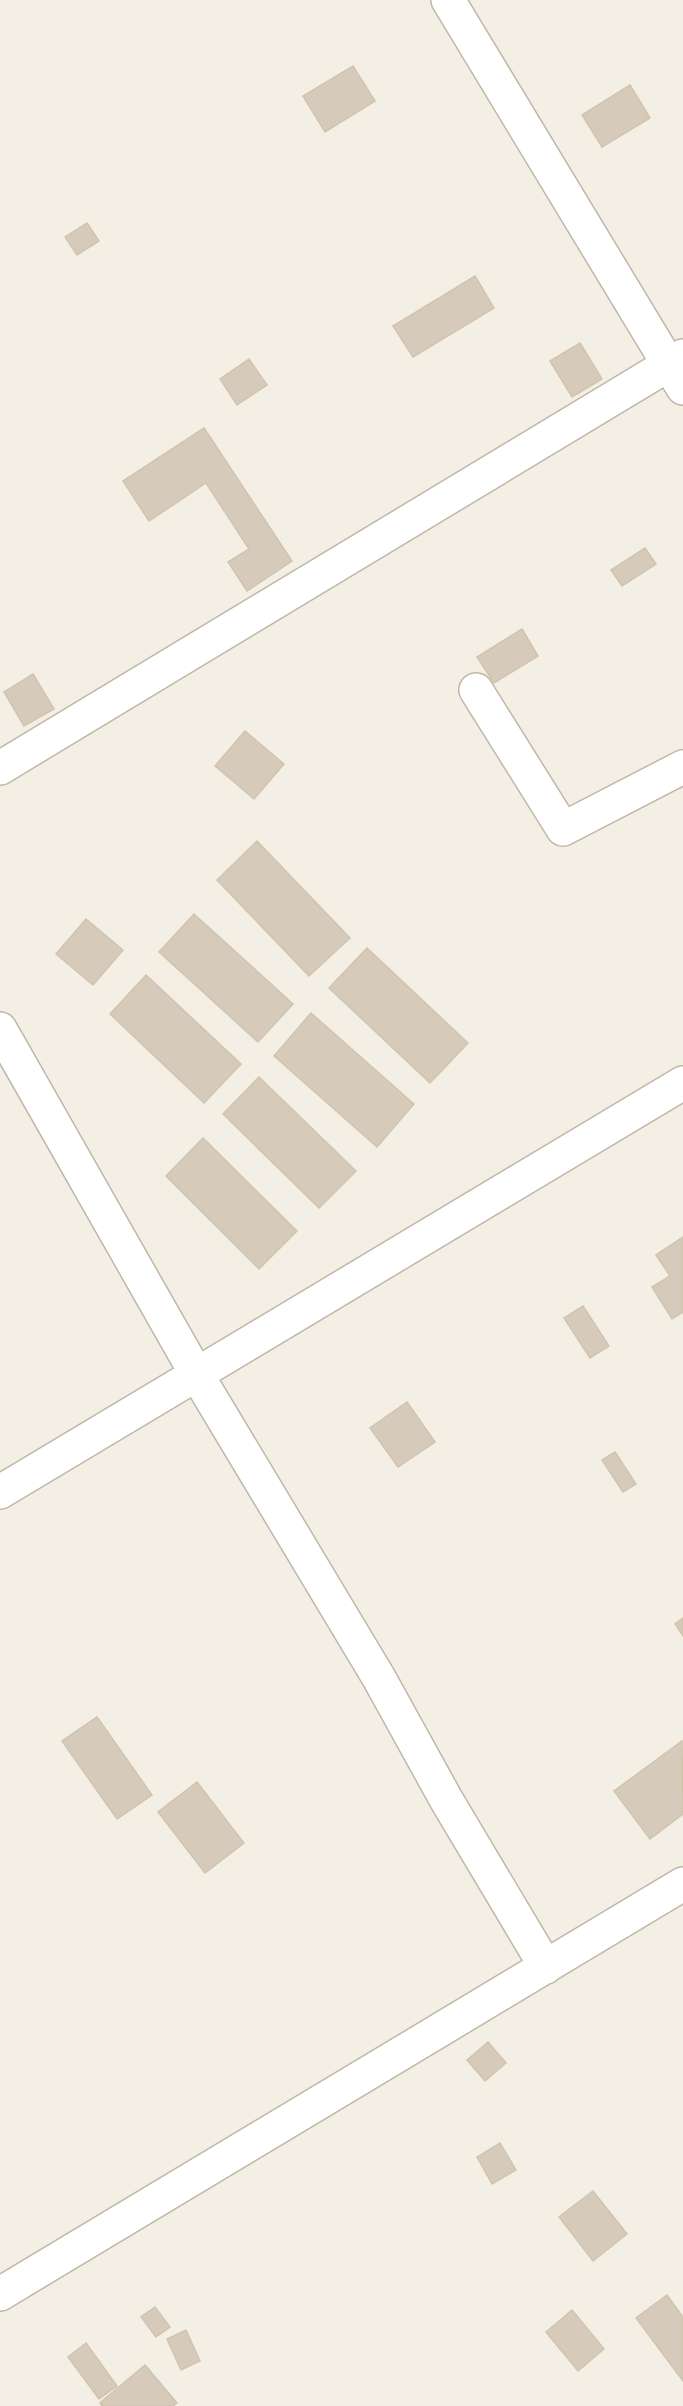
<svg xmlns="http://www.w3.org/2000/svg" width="683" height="2406" viewBox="0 0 683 2406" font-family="'IBM Plex Sans',sans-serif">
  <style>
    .building { fill: #d6cbba; stroke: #d2c3ad; stroke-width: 1.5 }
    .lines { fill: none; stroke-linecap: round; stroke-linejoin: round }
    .minor-casing { stroke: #c0b7a7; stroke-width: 36 }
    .minor { stroke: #fff; stroke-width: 33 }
  </style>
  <rect width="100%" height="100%" fill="#f4efe5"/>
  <path class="building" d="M353,66L375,101L325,132L303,96Z
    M630,85L650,118L602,147L582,115Z
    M87,223L99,241L77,255L65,237Z
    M475,276L494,308L413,357L393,326Z
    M580,343L602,379L572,397L550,361Z
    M249,359L267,385L237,405L220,379Z
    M204,428L292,561L247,591L228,562L249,549L206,483L149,521L123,481Z
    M645,548L656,564L622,586L611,570Z
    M522,629L538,656L494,683L477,657Z
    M33,674L54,709L24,726L4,692Z
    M245,731L284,764L254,799L215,766Z
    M257,841L350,938L309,976L217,880Z
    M194,914L293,1004L258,1042L159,952Z
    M86,919L123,950L93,985L56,954Z
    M367,948L468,1043L430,1083L329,988Z
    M146,975L241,1064L204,1103L110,1014Z
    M311,1013L414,1104L377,1147L274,1056Z
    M259,1077L356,1171L319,1208L223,1114Z
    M203,1138L297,1231L259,1269L166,1176Z
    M683,1237V1312L672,1319L652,1287L670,1276L656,1255Z
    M583,1306L609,1346L590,1358L564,1318Z
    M407,1402L435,1442L398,1467L370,1428Z
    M615,1452L636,1484L623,1492L602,1460Z
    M683,1618V1636L675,1624Z
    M97,1717L152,1795L117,1819L62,1741Z
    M682,1741L683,1814L650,1839L614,1791Z
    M197,1782L244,1843L205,1873L158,1812Z
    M488,2042L506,2063L485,2081L467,2060Z
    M500,2143L516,2170L492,2184L477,2157Z
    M593,2191L627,2234L593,2261L559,2217Z
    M667,2295L683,2317V2381L636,2318Z
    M155,2307L170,2327L156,2337L141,2317Z
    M572,2310L604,2349L578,2371L546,2332Z
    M186,2330L200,2361L181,2370L167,2339Z
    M86,2343L117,2386L99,2399L68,2357Z
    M145,2365L177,2403L173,2406H102L100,2403Z"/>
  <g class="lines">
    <g class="minor-casing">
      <path id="minor" d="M448,0L683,388
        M476,690L563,829L683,767
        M0,768L683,356
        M0,1029L197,1375L379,1678L447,1801L546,1967
        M0,1492L683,1083
        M0,2294L683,1884"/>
    </g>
    <use href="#minor" class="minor"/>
  </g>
</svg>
